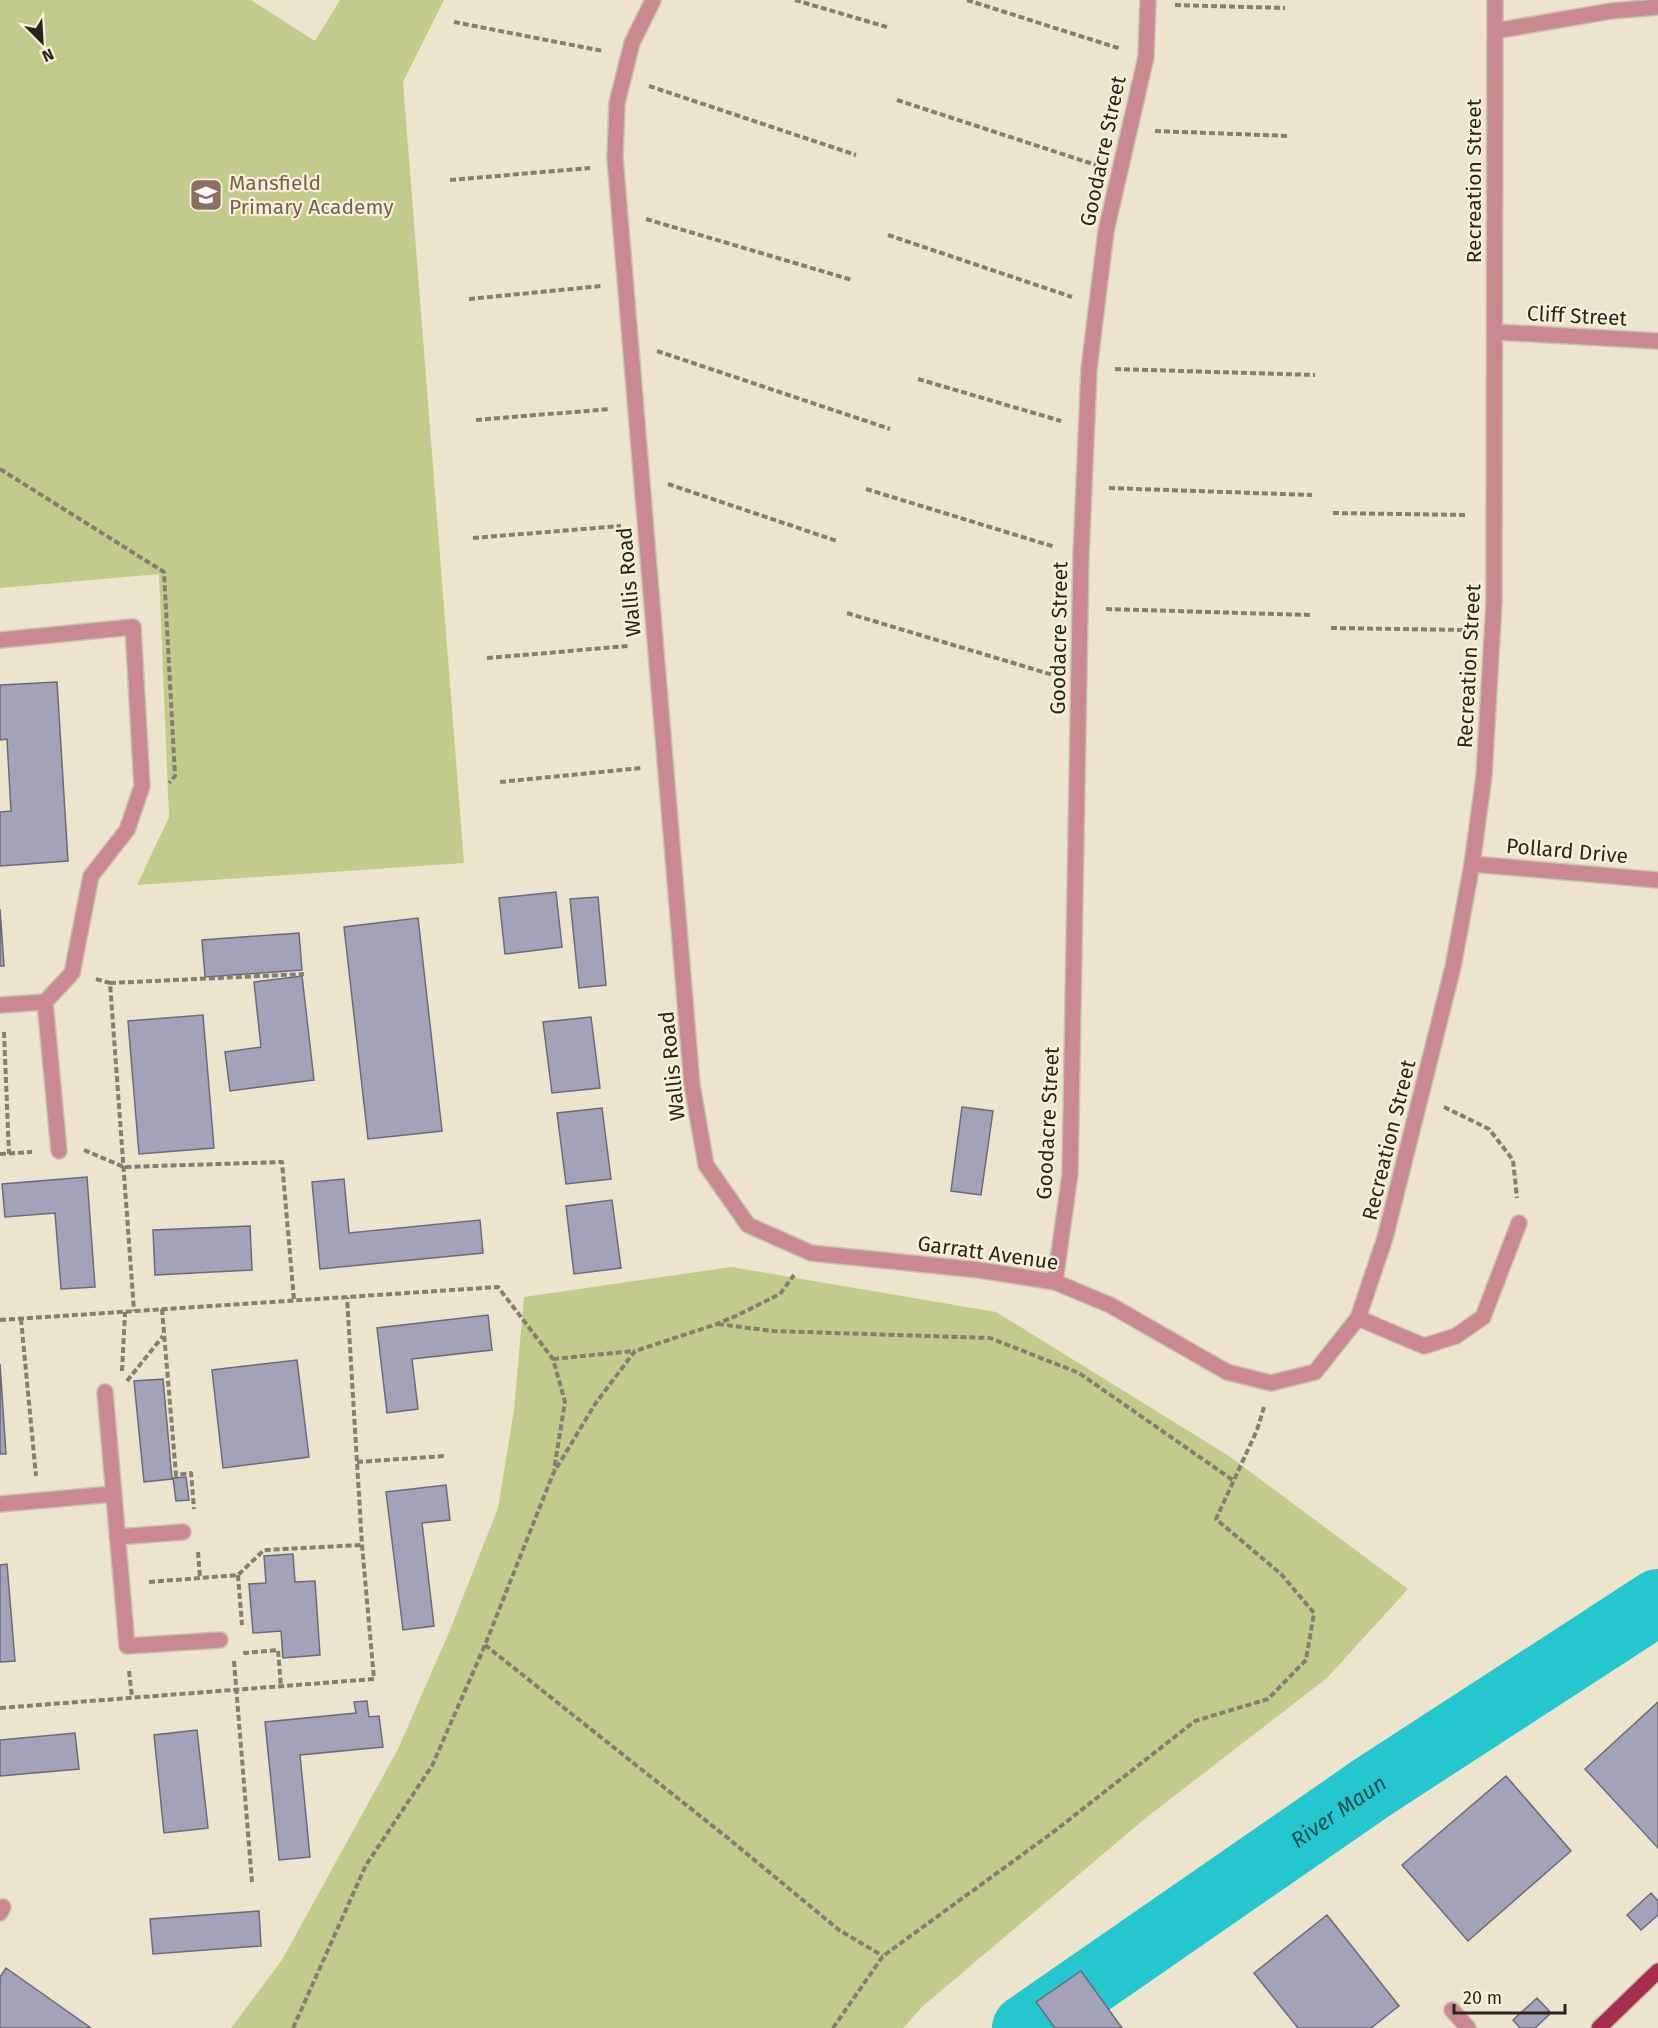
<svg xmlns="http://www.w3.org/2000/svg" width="1658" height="2028" viewBox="0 0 1658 2028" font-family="'Fira Sans',sans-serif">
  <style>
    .green { fill: #c2cb8b }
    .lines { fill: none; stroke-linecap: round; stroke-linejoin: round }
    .river { stroke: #23c7cd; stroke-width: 66 }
    .building { fill: #a4a2b9; stroke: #6b697e; stroke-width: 1.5 }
    .minor-casing { stroke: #cac2ad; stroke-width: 18 }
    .major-casing { stroke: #cac2ad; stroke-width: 18 }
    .path { stroke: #847e6f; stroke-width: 4; stroke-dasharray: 6 3; stroke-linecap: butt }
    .minor { stroke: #ca8893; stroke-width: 15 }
    .major { stroke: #a62f50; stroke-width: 15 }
    .labels { text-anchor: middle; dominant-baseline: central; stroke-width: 4.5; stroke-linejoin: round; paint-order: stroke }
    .street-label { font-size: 21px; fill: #29251d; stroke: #faf1da }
    .education-label { font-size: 21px; fill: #785e54; stroke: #faf1da; text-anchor: start }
    .water-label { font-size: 22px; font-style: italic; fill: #0f5052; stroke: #faf1da }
  </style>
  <rect width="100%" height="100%" fill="#ede4cd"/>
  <path class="green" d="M0,0H251L315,41L340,0H444L403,82L464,863L137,885L169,817L159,574L0,588Z
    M731,1267L996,1312L1229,1456L1408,1589L1327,1678L1147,1817L923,2006L903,2028H231L282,1960L398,1749L450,1630L498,1508L514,1410L524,1297Z"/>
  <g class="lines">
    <path class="river" id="s1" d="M1025,2028L1373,1787L1658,1602"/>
  </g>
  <path class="building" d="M57,682L68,861L0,866V812L11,811L7,739L0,740V685Z
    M556,892L562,947L505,954L499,898Z
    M598,897L606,985L579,988L570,899Z
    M0,909L4,966H0Z
    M418,918L442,1131L368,1139L344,927Z
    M299,933L302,970L205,977L202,940Z
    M302,976L314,1080L230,1091L225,1052L261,1047L254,982Z
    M203,1015L214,1148L139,1154L128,1021Z
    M591,1017L600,1088L552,1093L543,1022Z
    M962,1107L993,1111L981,1195L951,1191Z
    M602,1108L611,1179L566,1184L557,1113Z
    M87,1177L95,1287L61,1289L55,1213L5,1217L2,1184Z
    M344,1179L349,1233L480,1220L483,1253L320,1269L312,1182Z
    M612,1200L621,1268L574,1274L566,1206Z
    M250,1226L252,1270L155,1275L153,1230Z
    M488,1315L492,1350L412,1359L418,1409L387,1413L377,1328Z
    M297,1360L309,1457L223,1468L212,1370Z
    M0,1364L6,1454H0Z
    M163,1379L172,1479L144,1482L134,1381Z
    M186,1477L189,1500L176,1501L173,1478Z
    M446,1485L450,1520L422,1523L434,1626L403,1630L386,1492Z
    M293,1554L295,1582L315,1581L320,1655L283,1658L281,1631L253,1633L249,1584L266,1583L264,1556Z
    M7,1564L15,1661L0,1662V1565Z
    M367,1701L369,1717L379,1716L383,1747L300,1755L310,1857L279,1860L265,1722L356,1713L354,1702Z
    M1658,1702V1848L1585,1769Z
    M197,1730L208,1828L164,1833L154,1735Z
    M75,1733L79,1769L0,1776V1740Z
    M1506,1776L1571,1851L1468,1941L1402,1865Z
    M1651,1893L1658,1901V1915L1641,1930L1627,1915Z
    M259,1911L261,1946L153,1954L150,1919Z
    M1327,1915L1399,2006L1371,2028H1298L1254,1973Z
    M6,1968L91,2028H0V1977Z
    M1081,1971L1122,2028H1055L1036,2002Z
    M1537,1998L1551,2013L1535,2028H1520L1513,2020Z"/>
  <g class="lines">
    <g class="minor-casing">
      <path id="minor" d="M653,0L632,43L617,103L615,158L692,1085L706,1165L748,1225L811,1253L979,1270L1055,1282L1110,1305L1227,1372L1271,1383L1315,1372L1358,1318L1385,1238L1453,967L1472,864L1484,776L1494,602L1495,0
        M1495,31L1611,11L1658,7
        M1495,332L1658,341
        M0,640L133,627L142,786L127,830L91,876L72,973L45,1002L0,1005
        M1472,864L1658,880
        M45,1002L59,1151
        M1055,1282L1070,1174L1081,555L1089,369L1106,231L1146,57L1148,0
        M1358,1318L1424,1346L1456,1336L1483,1317L1519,1223
        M105,1392L127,1646L220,1640
        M0,1504L113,1494
        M117,1537L183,1532
        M0,1913L3,1907
        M1452,2010L1468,2028"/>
    </g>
    <g class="major-casing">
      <path id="major" d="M1599,2028L1658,1971"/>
    </g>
    <path class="path" d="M795,0L887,27
      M967,0L1121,49
      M1175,5L1285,8
      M454,22L603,51
      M649,86L856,155
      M897,100L1096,165
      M1155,131L1289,136
      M450,180L590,168
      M646,219L852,280
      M888,235L1072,297
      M469,299L601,286
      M657,351L890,429
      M1115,369L1315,375
      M918,379L1061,421
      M476,420L610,409
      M0,469L164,572L175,776L169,783
      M668,484L837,541
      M1109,488L1312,495
      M866,489L1055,547
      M1333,513L1467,515
      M473,538L621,526
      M1106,609L1310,615
      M847,613L1053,675
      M1331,628L1465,630
      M487,658L628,646
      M500,782L641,768
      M96,979L110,983L134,1311
      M110,983L304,974
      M4,1032L9,1154
      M1444,1107L1489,1129L1513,1160L1517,1198
      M84,1150L124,1167L282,1162L294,1300
      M0,1154L32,1152
      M162,1309L176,1475L191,1473L194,1509
      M21,1319L36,1476
      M0,1320L498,1287L553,1359L565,1402L554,1470
      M718,1324L773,1331L990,1338L1079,1373L1234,1481
      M553,1359L634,1351
      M122,1371L125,1312
      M127,1381L163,1336
      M357,1462L444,1456
      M198,1552L200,1578
      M238,1575L242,1625
      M149,1582L238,1575L264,1550L362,1545
      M485,1645L729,1839L839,1930L883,1956
      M245,1651V1653L278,1650L281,1687
      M234,1661L252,1882
      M129,1671L132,1697
      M0,1708L374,1679L362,1545L347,1297
      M293,2028L366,1865L432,1766L485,1645L553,1474L595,1404L635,1351L717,1324L738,1315L780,1294L794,1275
      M833,2028L883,1956L1052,1833L1195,1721L1268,1699L1306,1660L1314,1613L1281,1574L1216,1519L1257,1430L1264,1407"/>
    <use href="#minor" class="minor"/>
    <use href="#major" class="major"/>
  </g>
  <defs>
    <g id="school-square" transform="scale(1.725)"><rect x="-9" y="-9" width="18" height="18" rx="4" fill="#8d6e63" stroke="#faf1da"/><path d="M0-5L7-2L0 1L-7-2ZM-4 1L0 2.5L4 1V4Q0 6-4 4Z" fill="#fff"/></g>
  </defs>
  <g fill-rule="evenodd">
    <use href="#school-square" x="206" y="195"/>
  </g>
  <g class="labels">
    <g class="street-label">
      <text transform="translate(1103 151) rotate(-78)">Goodacre Street</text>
      <text transform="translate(1474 181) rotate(-90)">Recreation Street</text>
      <text transform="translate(1577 316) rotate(3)">Cliff Street</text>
      <text transform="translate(629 582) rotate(-95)">Wallis Road</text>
      <text transform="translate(1059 638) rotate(-89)">Goodacre Street</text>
      <text transform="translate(1469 666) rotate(-87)">Recreation Street</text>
      <text transform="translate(1567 851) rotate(5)">Pollard Drive</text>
      <text transform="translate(672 1066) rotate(-96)">Wallis Road</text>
      <text transform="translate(1048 1123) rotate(-87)">Goodacre Street</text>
      <text transform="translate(1389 1140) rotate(-76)">Recreation Street</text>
      <text transform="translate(988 1253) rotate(8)">Garratt Avenue</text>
    </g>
    <g class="education-label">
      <text x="229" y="183">Mansfield<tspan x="229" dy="24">Primary Academy</tspan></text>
    </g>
    <g class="water-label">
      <text stroke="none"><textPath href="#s1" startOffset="381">River Maun</textPath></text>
    </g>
  </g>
  <g transform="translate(42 42) rotate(156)" stroke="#faf1da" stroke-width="4.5" paint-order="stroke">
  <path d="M0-4.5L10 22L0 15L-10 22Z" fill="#29251d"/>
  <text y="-9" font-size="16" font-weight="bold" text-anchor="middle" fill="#29251d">N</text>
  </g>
  <path d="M1454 2004v9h111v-9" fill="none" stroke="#29251d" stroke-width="3"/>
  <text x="1463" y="2004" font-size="18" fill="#29251d" stroke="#faf1da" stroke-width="4.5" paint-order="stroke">20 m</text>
</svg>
